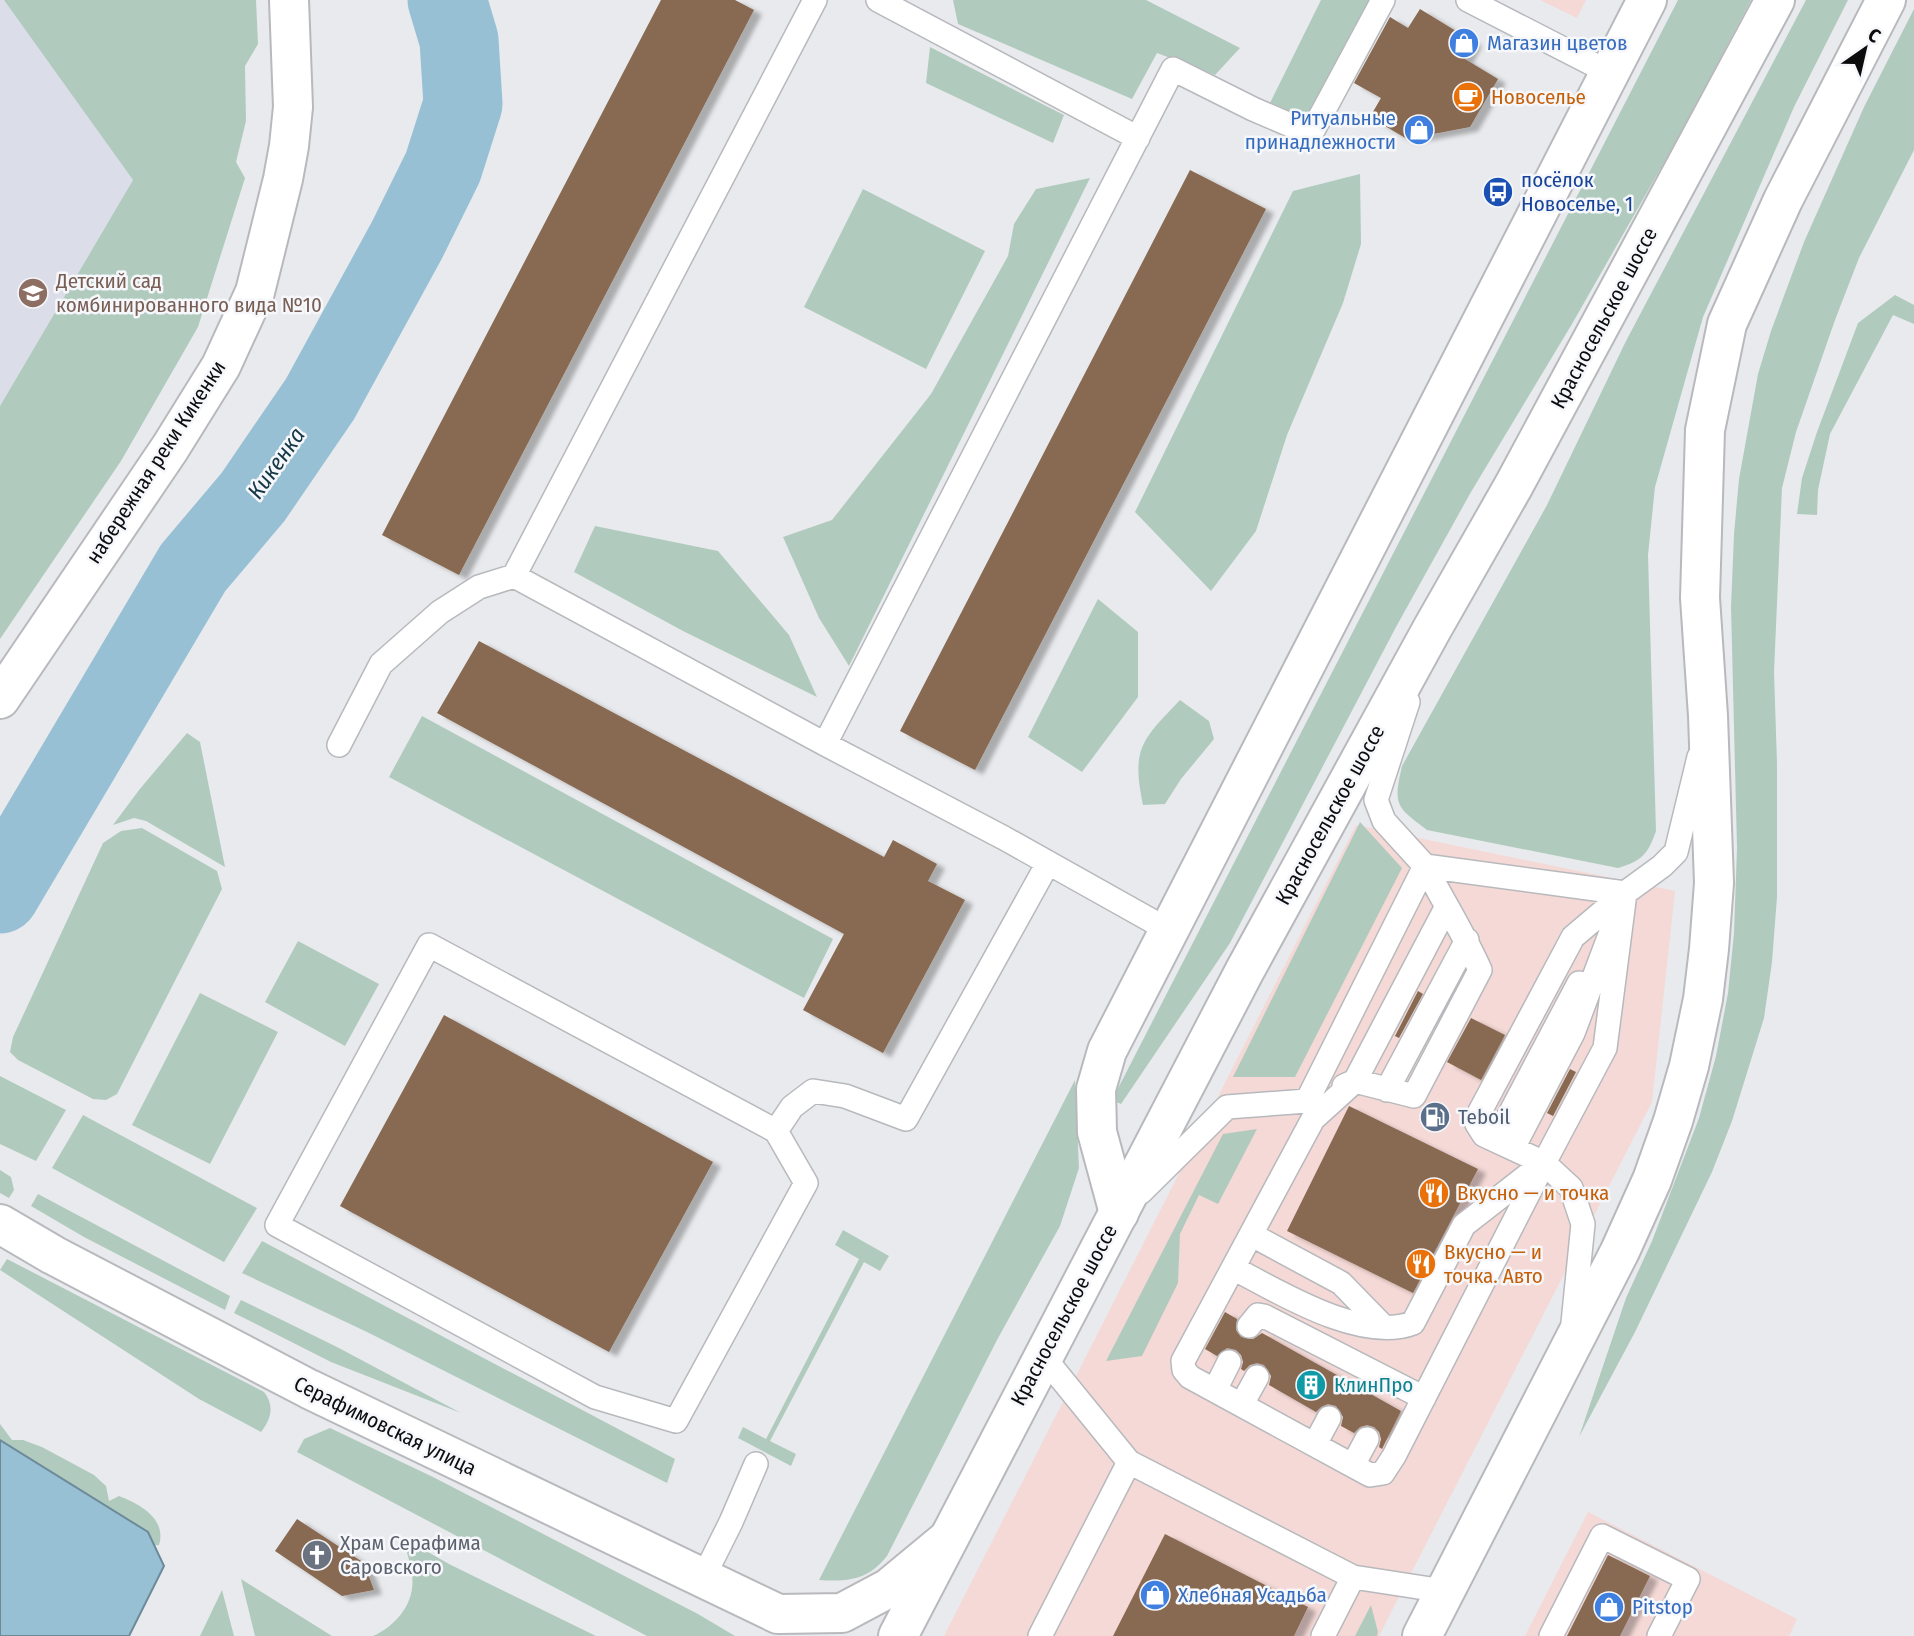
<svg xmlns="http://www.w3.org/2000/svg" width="1914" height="1636" viewBox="0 0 1914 1636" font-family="'Fira Sans Condensed',sans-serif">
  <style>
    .commercial { fill: #f4d9d6 }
    .built { fill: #dbdde8 }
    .green { fill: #b0cbbe }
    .water { fill: #97c0d5; stroke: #6d8a99; stroke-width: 2 }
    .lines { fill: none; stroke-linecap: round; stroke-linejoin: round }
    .river { stroke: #97c0d5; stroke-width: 79 }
    .building { fill: #886951; filter: url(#shadow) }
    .service-casing { stroke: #b8b9bd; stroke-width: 26 }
    .minor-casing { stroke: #b8b9bd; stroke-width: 42 }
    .secondary-casing { stroke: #b8b9bd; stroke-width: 42 }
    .service { stroke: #fff; stroke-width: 23 }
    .minor { stroke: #fff; stroke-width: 38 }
    .secondary { stroke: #fff; stroke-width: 38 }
    .labels { text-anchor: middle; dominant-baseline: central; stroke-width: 5; stroke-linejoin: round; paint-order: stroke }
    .shop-label { font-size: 21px; fill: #366cbe; stroke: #f6f7fb; text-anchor: start }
    .food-label { font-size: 21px; fill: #c56008; stroke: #f6f7fb; text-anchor: start }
    .transit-label { font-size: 21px; fill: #164399; stroke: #f6f7fb; text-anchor: start }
    .education-label { font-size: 21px; fill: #785e54; stroke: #f6f7fb; text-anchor: start }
    .street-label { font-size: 21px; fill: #0c0c0d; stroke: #f6f7fb }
    .service-label { font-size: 21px; fill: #4e5e75; stroke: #f6f7fb; text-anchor: start }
    .culture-label { font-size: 21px; fill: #0d838f; stroke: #f6f7fb; text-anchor: start }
    .worship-label { font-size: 21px; fill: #5b616d; stroke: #f6f7fb; text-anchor: start }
    .water-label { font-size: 23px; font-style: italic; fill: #133747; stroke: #f6f7fb }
  </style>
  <defs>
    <filter id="shadow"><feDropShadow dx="8" dy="4.5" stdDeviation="2" flood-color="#0004"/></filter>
  </defs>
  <rect width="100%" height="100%" fill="#e9eaed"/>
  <path class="commercial" d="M1540,0H1586L1577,18Z
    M1356,825L1675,891L1652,1102L1379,1636H944Z
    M1588,1512L1797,1619L1789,1636H1525Z"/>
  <path class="built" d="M0,0H5L133,180L0,406Z"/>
  <path class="green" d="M4,0H256L258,44L245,66L246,121L236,162L245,178L198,327L121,461L0,639V406L133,180Z
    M953,0H1146L1240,48L1215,75L1157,53L1132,99L958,24Z
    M1321,0H1372L1306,122L1269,105Z
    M1678,0H1751L1674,145L1572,324L1471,492L1396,627L1230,943L1121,1104L1112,1100Z
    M1806,0H1848L1794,107L1703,317L1655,487L1648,555L1656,831C1648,854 1642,861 1618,868L1427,830C1396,807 1393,805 1402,766L1547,505L1626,341Z
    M1914,9V150L1859,258L1835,320L1796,432L1782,488L1774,672L1777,763V897L1772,962L1764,1018L1732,1121L1712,1172L1635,1332L1579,1437L1626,1298L1652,1241L1699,1118L1716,1056L1728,993L1734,933L1737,848L1731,607L1734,534L1739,479L1758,374L1771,331L1804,242L1864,107Z
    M930,47L1064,115L1053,143L926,83Z
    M1360,174L1361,244L1343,303L1287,435L1256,531L1211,591L1135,512L1293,191Z
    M1090,178L849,666L819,618L783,537L832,520L931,394L1008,256L1014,224L1036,189Z
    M863,189L985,251L926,369L804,307Z
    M1895,295L1914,305V324L1893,315L1830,434L1818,490L1817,515L1797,514L1802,478L1817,432L1858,323Z
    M595,526L718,551L789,635L817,697L683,631L574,572Z
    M1098,599L1138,632V697L1082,772L1028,737Z
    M1180,700L1209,721L1214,739L1181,779L1165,804L1143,805C1131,748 1142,740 1180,700Z
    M422,716L833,939L804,998L389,777Z
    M187,733L200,742L225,867L146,821L134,818L113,825L139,790Z
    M1360,822L1402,868L1295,1077H1233Z
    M142,828L217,871L222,889L117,1094L106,1100L93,1099L18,1060L10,1052L13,1037L103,843L121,831Z
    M298,941L379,984L345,1046L265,1002Z
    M200,993L278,1032L210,1164L132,1125Z
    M0,1076L66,1110L36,1161L0,1144Z
    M1075,1080L1079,1168L1060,1226L997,1340L887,1556C868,1580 848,1582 819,1580Z
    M83,1115L257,1208L224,1262L52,1168Z
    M1257,1129L1218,1204L1199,1195L1180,1234L1178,1283L1142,1356L1106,1361L1223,1134Z
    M0,1170L11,1177L14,1190L9,1198L0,1193Z
    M38,1194L230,1296L225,1310L84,1237L31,1206Z
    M843,1230L889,1256L880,1271L864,1262L770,1441L796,1454L791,1466L738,1438L743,1427L766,1439L859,1259L835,1245Z
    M262,1241L675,1459L667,1483L367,1332L242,1273Z
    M7,1259L264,1392C275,1406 271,1419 261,1432L199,1399L0,1270Z
    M241,1300L337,1347L461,1413L331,1362L234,1313Z
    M0,1424L12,1440H23L42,1447L94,1475L106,1486L109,1501L119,1496C140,1504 167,1519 159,1545L141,1547L0,1458Z
    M330,1428L433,1477L698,1614L735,1636H647L297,1452L304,1439Z
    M402,1537L449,1564L596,1636H373C396,1626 416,1602 412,1575C411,1563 406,1550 402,1537Z
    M241,1579L332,1636H255Z
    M222,1590L234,1636H200Z
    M1371,1605L1378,1632L1377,1636H1355Z"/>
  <path class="water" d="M0,1440L148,1532L164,1566L129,1636H0Z"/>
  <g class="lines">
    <path class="river" d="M0,894L193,568L253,497L320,399L407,240L443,167L463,104L459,40L447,0"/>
  </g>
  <path class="building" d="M661,0H735L754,10L459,575L382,535Z
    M1420,9L1474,42L1465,59L1498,79L1470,127L1407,139L1370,117L1381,98L1354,83L1390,17L1408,28Z
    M1190,170L1266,209L975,770L900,731Z
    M479,641L884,857L893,840L937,864L928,881L965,900L883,1053L803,1010L844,934L437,713Z
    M1418,991L1423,994L1399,1038L1395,1036Z
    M444,1015L713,1162L609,1352L340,1206Z
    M1471,1018L1505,1035L1481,1080L1447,1062Z
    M1570,1069L1576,1072L1553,1116L1547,1113Z
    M1349,1106L1478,1169L1413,1293L1287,1231Z
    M1225,1312L1237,1319L1236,1330L1241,1337L1253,1339L1262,1333L1401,1411L1382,1449L1379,1447L1381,1439L1379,1432L1374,1427L1367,1425L1360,1427L1354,1433L1341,1426L1343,1417L1336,1406L1328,1404L1321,1407L1316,1412L1269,1385L1271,1376L1264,1365L1257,1363L1250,1365L1244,1371L1241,1369L1243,1362L1241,1355L1236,1350L1227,1348L1217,1356L1205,1349Z
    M297,1519L364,1563L374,1590L342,1596L275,1551Z
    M1165,1534L1308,1607L1294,1636H1113Z
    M1608,1555L1650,1576L1620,1636H1567Z"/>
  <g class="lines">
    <g class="service-casing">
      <path id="service" d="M815,0L514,576L825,744L1004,838L1170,931
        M878,0L1138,138
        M1468,0L1610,73
        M825,744L1173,69L1253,109L1311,134L1383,0
        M339,745L381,664L440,612L479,587L514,576
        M1425,866L1625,893
        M1446,908L1355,1081L1313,1119L1183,1361L1184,1370L1190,1377L1370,1475L1383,1473L1394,1456L1544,1163
        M429,945L776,1131L806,1183L676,1421L595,1397L277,1225Z
        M1344,1086L1355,1081L1414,1096L1480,970C1464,934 1443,901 1425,866
        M1387,1090L1467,940
        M776,1131L792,1107L813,1091L845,1096L906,1119L1048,863
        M1496,1140L1579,983
        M1513,1148L1573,1033L1611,932
        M1544,1163L1484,1135L1477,1124V1117L1573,937L1625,893
        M1141,1192L1227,1107L1307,1101L1425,866L1384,821L1376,800L1408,702
        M1252,1235L1341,1283L1383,1326
        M1233,1268C1279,1292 1361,1343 1413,1323L1464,1225L1537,1168
        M1573,1323L1583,1224L1571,1188L1544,1163L1605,1048L1625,893L1662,866L1676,852L1699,757
        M1249,1326L1258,1315L1264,1316L1424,1398
        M1042,1355L1129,1462
        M1215,1390L1229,1362
        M1242,1404L1257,1377
        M1315,1444L1329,1418
        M1353,1465L1367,1439
        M1353,1577L1444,1591
        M703,1578L731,1522L756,1464
        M1040,1636L1129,1462L1353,1577L1323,1636
        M1551,1636L1602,1536L1688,1579L1659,1636"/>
    </g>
    <g class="minor-casing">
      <path id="minor" d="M0,699L170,448L221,366L255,292L283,179L289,146L293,107L289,0
        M1119,1213L1097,1132L1096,1089L1107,1051L1647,0
        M0,1224L53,1255L309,1389L778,1614L842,1613L889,1588L947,1540"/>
    </g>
    <g class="secondary-casing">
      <path id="secondary" d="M898,1636L1244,972L1432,629L1514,485L1775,0
        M1422,1636L1620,1251L1652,1180L1673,1121L1689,1066L1703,999L1709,949L1714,883L1708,716L1700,598L1705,430L1727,324L1783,200L1886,0"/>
    </g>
    <use href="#service" class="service"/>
    <use href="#minor" class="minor"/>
    <use href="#secondary" class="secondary"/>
  </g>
  <defs>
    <g id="shop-disc" transform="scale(1.575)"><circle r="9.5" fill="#3f7fe0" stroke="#f6f7fb"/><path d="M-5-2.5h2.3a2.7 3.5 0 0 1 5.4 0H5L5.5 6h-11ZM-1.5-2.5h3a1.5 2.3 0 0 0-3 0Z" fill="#fff"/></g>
    <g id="cafe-disc" transform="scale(1.575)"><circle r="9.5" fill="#e8710a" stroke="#f6f7fb"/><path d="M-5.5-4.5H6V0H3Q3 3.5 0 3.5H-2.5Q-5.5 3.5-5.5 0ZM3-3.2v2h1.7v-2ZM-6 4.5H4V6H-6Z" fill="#fff"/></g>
    <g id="bus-disc" transform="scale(1.575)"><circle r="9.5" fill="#1a4fb4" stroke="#f6f7fb"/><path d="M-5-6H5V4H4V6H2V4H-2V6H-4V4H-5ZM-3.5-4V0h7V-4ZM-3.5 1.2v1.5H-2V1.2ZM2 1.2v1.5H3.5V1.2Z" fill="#fff"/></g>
    <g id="school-disc" transform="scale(1.575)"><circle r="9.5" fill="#8d6e63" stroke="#f6f7fb"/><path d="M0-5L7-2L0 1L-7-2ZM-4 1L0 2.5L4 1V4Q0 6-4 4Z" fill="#fff"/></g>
    <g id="fuel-disc" transform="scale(1.575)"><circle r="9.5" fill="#5c6f8a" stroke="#f6f7fb"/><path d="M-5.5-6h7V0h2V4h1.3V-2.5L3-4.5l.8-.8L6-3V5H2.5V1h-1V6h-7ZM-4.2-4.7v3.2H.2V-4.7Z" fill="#fff"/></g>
    <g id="restaurant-disc" transform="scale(1.575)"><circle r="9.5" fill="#e8710a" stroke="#f6f7fb"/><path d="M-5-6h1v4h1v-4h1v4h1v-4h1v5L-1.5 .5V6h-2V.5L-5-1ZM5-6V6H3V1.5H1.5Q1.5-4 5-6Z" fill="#fff"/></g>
    <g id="building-disc" transform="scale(1.575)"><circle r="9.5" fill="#0f9aa8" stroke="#f6f7fb"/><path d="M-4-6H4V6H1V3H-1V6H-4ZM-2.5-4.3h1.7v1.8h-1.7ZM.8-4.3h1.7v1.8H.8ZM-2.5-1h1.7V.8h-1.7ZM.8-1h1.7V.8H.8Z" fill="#fff"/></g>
    <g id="church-disc" transform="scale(1.575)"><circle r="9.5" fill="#6b7280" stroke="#f6f7fb"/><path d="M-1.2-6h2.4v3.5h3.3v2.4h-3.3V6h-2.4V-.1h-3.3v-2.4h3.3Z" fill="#fff"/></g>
  </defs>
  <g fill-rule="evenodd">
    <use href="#shop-disc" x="1464" y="43"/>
    <use href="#cafe-disc" x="1468" y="97"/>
    <use href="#shop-disc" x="1419" y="130"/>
    <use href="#bus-disc" x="1498" y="192"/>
    <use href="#school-disc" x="33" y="293"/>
    <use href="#fuel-disc" x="1435" y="1117"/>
    <use href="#restaurant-disc" x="1434" y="1193"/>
    <use href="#restaurant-disc" x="1421" y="1264"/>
    <use href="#building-disc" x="1311" y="1385"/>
    <use href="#church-disc" x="317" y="1555"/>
    <use href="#shop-disc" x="1155" y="1595"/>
    <use href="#shop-disc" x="1609" y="1607"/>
  </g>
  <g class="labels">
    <g class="shop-label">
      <text x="1487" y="43">Магазин цветов</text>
      <text x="1396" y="118" text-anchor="end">Ритуальные<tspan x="1396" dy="24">принадлежности</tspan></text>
      <text x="1178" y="1595">Хлебная Усадьба</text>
      <text x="1632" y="1607">Pitstop</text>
    </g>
    <g class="food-label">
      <text x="1491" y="97">Новоселье</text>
      <text x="1457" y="1193">Вкусно — и точка</text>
      <text x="1444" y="1252">Вкусно — и<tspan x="1444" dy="24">точка. Авто</tspan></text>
    </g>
    <g class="transit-label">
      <text x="1521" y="180">посёлок<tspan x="1521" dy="24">Новоселье, 1</tspan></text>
    </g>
    <g class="education-label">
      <text x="56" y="281">Детский сад<tspan x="56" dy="24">комбинированного вида №10</tspan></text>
    </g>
    <g class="street-label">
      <text transform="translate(1604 318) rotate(-62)">Красносельское шоссе</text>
      <text transform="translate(156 462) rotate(-57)">набережная реки Кикенки</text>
      <text transform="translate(1330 815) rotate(-61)">Красносельское шоссе</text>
      <text transform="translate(1064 1315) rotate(-62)">Красносельское шоссе</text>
      <text transform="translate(385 1426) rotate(26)">Серафимовская улица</text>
    </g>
    <g class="service-label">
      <text x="1458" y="1117">Teboil</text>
    </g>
    <g class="culture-label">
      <text x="1334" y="1385">КлинПро</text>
    </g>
    <g class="worship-label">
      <text x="340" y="1543">Храм Серафима<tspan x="340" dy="24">Саровского</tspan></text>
    </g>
    <g class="water-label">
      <text transform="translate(276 463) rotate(-55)">Кикенка</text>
    </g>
  </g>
  <g transform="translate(1865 49) rotate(34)" stroke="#f6f7fb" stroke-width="5" paint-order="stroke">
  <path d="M0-5L12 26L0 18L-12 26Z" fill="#0c0c0d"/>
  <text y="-10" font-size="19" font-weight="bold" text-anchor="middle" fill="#0c0c0d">С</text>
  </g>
</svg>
